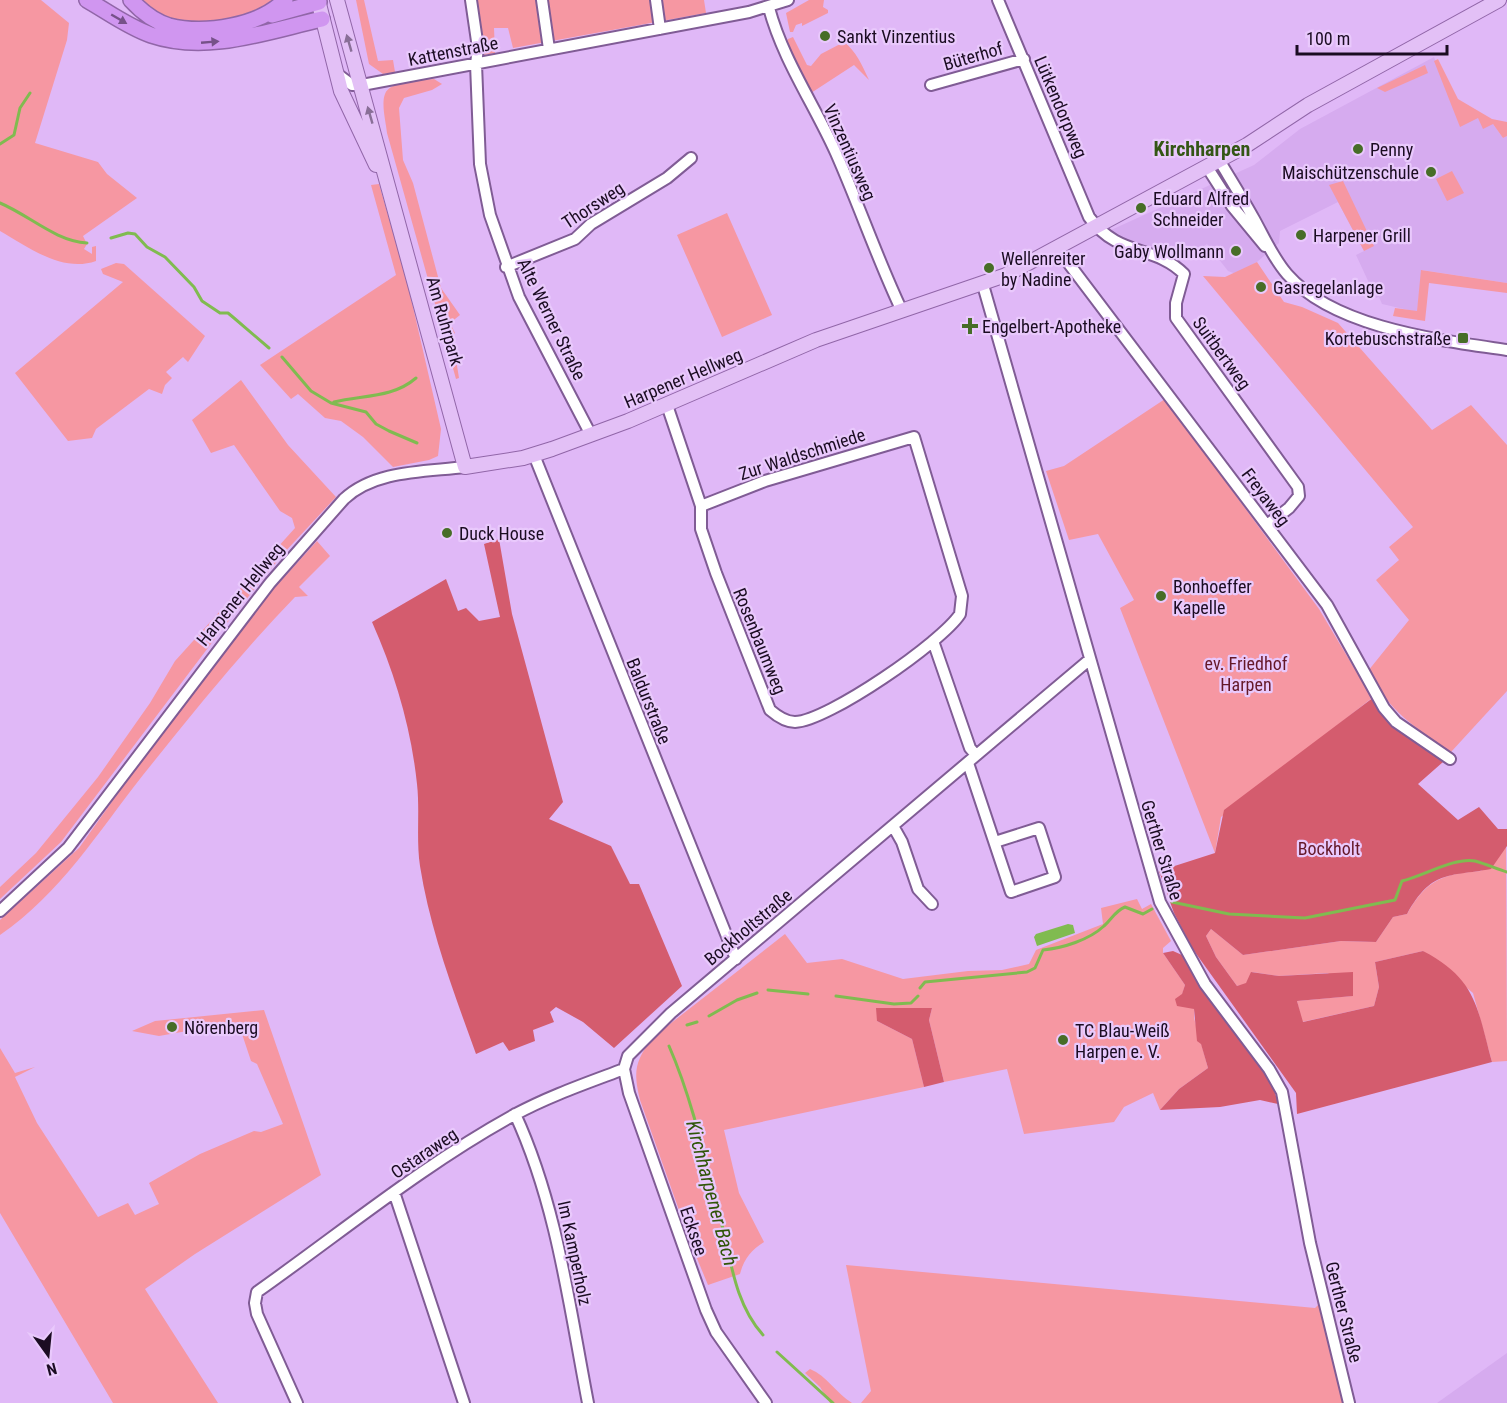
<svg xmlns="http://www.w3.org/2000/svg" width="1507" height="1403" viewBox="0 0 1507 1403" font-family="'Roboto Condensed',sans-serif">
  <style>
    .built { fill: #d6abef }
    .green { fill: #f697a2 }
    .forest { fill: #d45c6e }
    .water { fill: #80bb50 }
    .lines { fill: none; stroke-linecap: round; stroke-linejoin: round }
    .stream { stroke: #80bb50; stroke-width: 3 }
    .minor-casing { stroke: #805c95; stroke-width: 14 }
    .major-casing { stroke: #9166a8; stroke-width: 16 }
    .highway-casing { stroke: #9166a8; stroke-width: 18 }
    .minor { stroke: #fff; stroke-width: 10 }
    .major { stroke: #e3c0f6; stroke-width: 14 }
    .highway { stroke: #d096f0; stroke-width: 15 }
    .oneway { fill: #765189 }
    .oneway2 { fill: #896f97 }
    .poi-dot { fill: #476d27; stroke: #e9c9fc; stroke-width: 2 }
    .labels { text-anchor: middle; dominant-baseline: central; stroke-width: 4.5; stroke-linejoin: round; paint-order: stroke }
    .poi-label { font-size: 18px; fill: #1b0c22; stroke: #e9c9fc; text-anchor: start }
    .street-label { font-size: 18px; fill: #1b0c22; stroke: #e9c9fc }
    .park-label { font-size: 18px; fill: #651828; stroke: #e9c9fc }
    .neighbourhood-label { font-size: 20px; font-weight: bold; fill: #345615; stroke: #e9c9fc }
    .water-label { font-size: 20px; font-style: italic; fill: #305508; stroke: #e9c9fc }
  </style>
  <rect width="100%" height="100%" fill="#e0b8f7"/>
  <path class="built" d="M1434,57L1460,126L1478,117L1493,124L1503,138L1507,136V283L1422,270L1417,312L1382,304L1379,297L1376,298L1356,255L1364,251L1338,202L1280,231L1279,243L1257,262L1236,274L1228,271L1207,244L1179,261L1130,244L1111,233V230L1254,165L1300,129Z
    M1507,1353V1403H1437Z"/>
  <path class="green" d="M0,0H41L69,23L67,40L35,143L98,162L107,174L137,198L83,236L87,244L84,249L92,254V247L96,246V261C62,273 28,247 0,231Z
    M138,0H278C247,19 201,31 165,18C156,14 146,6 138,0Z
    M356,0H364L378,61L393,60L395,72L383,74L369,64Z
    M470,0H704L706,13L513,48L508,28H494L495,53L484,55Z
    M809,0H824L823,7L828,10V13L802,26V23L796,25L793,32H790L786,13Z
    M793,37L807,65L811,66L821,54L844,42C856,51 862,65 869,80L854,65L811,93L784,45L788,39Z
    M1438,59L1458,99L1492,119L1507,122V136L1503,138L1493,124L1483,129L1478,118L1460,127L1434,61Z
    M1425,65L1428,73L1385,92L1377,88Z
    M434,79L442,84L432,90L404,98L399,108L403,160L413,183L441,288L460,315L450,323L455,333L452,335L459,378L456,379L387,133C386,122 381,104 385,94C390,80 422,80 434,79Z
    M1452,171L1464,193L1447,201L1436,179Z
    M1343,181L1374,246L1364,251L1329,185Z
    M379,184L407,281L441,429L438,456L429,460L393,467L363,437L341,421L325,418L298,394L291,399L260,365L396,275L371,185Z
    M727,213L772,315L722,337L677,235Z
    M1257,262L1284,302L1302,307L1338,323L1432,430L1471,405L1507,445V691L1451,752C1413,726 1391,713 1368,671L1409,620L1376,580L1399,560L1389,547L1413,527L1203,276L1225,277Z
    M116,263L124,264L205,336L188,362L183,357L166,372L172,378L165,385L162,394L149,389L96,429L92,438L68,441L15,373L123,282L103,274L101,269Z
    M1421,270L1507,283V293L1429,283L1425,321L1393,316L1395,308L1417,311Z
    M241,380L288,445L336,497L283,554L223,628L61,842L0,899V887L36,853L98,777L150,703L175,661L295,528L292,518L280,511L234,445L211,453L192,420Z
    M1165,399L1319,609L1372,698L1221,817L1215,853L1120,608L1134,600L1098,534L1069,540L1046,471L1064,466Z
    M317,541L330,556L299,587L308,596L295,597C240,654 192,714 143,775C98,832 61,893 0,935V920L79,848L163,730L257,607Z
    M1506,846L1507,1061L1492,1062L1473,993L1423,951L1375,962L1379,987L1374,1006L1302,1022L1297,1001L1352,996L1328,973L1279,976L1252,972L1246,984L1237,986L1216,957L1206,936L1211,929L1243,955L1341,941L1376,942L1393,917L1407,914C1427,879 1443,874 1481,871Z
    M1137,899L1142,909L1151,904L1171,941L1163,948V953L1185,985L1182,995L1194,1009V1018L1208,1068L1179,1089L1160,1110L1153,1093L1124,1107L1114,1122L1024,1134L1007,1069L944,1082L929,1020L932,1008L915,1009L877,1021L912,1039L924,1087L724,1130L739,1193L764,1242C751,1250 744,1259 740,1274L708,1285L691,1244L640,1100C633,1071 635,1062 652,1038L785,934L807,963L842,959L903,979L968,971L1002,970L1029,964L1036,950L1103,924L1101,908Z
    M264,1010L321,1175L195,1254L145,1289L218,1403H113L0,1213V1048L15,1073L35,1067L15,1077L37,1123L98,1217L128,1203L135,1215L159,1204L149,1183L200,1154L254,1131L261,1132L283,1124L257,1064L251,1061L238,1022L159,1036L132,1031L155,1021Z
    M1276,1089L1344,1403H861L871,1391L846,1265L1315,1308L1318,1305Z
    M810,1369C827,1376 836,1393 852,1403H830L820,1387L805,1373Z"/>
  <path class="forest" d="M499,539L512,614L563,802L549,819L611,846L630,884H639L682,986L614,1048L583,1022L556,1007L550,1012L554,1022L533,1030L535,1041L509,1051L503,1042L476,1054C454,993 430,930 420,866C416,839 420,811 417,784C411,727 395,674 372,622L446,579L458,611L466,608L479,621L500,617L484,544Z
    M1374,697L1392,724L1443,762L1418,784L1458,820L1479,807L1498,829H1507V846L1491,869C1447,877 1432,870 1407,914L1393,917L1376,942L1341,941L1243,955L1211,929L1206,936L1216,957L1237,986L1246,983L1251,972L1279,976L1353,972V996L1297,1001L1303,1022L1374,1006L1379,987L1375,962L1423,951C1477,979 1477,1008 1492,1062L1297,1114L1296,1093L1192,948L1174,913L1159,871L1215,853L1224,810Z
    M1173,951L1182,955C1208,991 1271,1064 1278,1104L1260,1100L1220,1107L1160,1110L1179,1089L1208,1068L1201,1044L1197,1041L1194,1009L1177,1006L1175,999L1182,994L1185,985L1163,953Z
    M876,1008H932L929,1020L944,1082L924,1087L912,1039L877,1021Z"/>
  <path class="water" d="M1068,924L1073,925L1075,933L1037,946L1034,937L1036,934Z"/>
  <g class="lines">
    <path class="stream" d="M0,144L14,135L20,108L30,93
      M0,203C29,215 55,241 87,243
      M111,238L128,233L135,234L147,247L165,257L194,287L202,301L220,313H228L234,318L269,348
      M282,357L311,391L331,403L366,412L376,424L389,431L417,443
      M334,402C363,395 393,398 416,378
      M1172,902L1229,914L1305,918L1395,900L1402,881C1423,876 1455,857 1475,861C1486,864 1497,869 1507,872
      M920,988L925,982L1027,972L1035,968L1043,950C1063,948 1089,940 1104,926C1112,919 1115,911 1125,907L1143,914L1152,909
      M768,990L808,994
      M836,996L894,1004L911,1003L918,996
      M709,1016L737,1000L757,993
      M687,1025L697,1022
      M669,1046C693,1101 706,1163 721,1221C731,1261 735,1304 763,1335
      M777,1352L833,1403"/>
    <g class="minor-casing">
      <path id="minor" d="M471,0L478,48L476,64L480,164L490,215L519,297L591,435
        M542,0L549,49
        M656,0L660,29
        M998,0L1089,217C1119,258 1154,244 1184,274L1176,303V318L1298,487L1299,496L1289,508L1267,525
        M769,8C783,60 814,104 836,153C859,205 877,258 901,309
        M336,73L352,85H362L749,12L788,0
        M931,85L1024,59
        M1219,160C1231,180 1243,199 1254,219C1264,237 1273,258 1287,274C1334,328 1439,340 1507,350
        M1207,167L1232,206L1265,246
        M1057,248L1327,605L1384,708L1396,722L1450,759
        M506,267L575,239L591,224L667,178L691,158
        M983,285L1160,902L1205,984L1269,1069L1282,1092L1310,1243L1349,1403
        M667,405L701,506V529L716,573L770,710C777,716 785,722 795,722C828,721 942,642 960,614L962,596L914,437L765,481L701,506
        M534,455L736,959
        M933,641L970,748L976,755
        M968,763L1011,892L1055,877L1039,828L995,842
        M893,826L902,842L918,889L932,904
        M0,911L68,848L270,583L344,499C375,470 424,472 465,467
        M515,1114C557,1205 569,1305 588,1403
        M394,1192L464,1403
        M297,1403L257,1314L255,1303L257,1292C342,1232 423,1165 514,1115C549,1096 587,1083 624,1069
        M766,1403L716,1332L706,1310L629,1093L624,1069L628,1056L671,1013L1089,660"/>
    </g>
    <g class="major-casing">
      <path id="major" d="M318,0L341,91L376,165
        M337,0L465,467L523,458L552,449L628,421L816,340L1006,275L1247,145L1308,105L1499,0"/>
    </g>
    <g class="highway-casing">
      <path id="highway" d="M87,0C108,12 128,27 151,35C207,54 268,31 322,19
        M131,0C142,12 153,21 169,26C205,35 260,26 285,0
        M272,15L319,2"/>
    </g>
    <use href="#minor" class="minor"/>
    <use href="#major" class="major"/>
    <use href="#highway" class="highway"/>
  </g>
  <defs><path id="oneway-solid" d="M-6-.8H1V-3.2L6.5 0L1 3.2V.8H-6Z" transform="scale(1.5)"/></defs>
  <g class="oneway">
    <use href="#oneway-solid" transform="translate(119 19) rotate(30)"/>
    <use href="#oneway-solid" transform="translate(210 42) rotate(-5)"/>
  </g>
  <g class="oneway2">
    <use href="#oneway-solid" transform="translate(349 43) rotate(-106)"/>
    <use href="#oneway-solid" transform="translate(370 115) rotate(-106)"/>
  </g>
  <g class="poi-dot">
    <circle cx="825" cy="36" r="6"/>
    <circle cx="1358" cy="149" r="6"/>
    <circle cx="1431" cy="172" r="6"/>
    <circle cx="1141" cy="208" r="6"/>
    <circle cx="1301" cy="235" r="6"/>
    <circle cx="1236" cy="251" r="6"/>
    <circle cx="989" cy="268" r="6"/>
    <circle cx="1261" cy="287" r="6"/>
    <path d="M967 317h6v6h6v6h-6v6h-6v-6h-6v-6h6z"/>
    <rect x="1457" y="332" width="12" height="12" rx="3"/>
    <circle cx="447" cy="533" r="6"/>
    <circle cx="1161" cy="596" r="6"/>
    <circle cx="172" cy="1027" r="6"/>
    <circle cx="1063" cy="1040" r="6"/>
  </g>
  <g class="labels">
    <g class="poi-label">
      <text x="837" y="36">Sankt Vinzentius</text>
      <text x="1370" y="149">Penny</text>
      <text x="1419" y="172" text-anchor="end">Maischützenschule</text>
      <text x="1153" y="198">Eduard Alfred<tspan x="1153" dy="21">Schneider</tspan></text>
      <text x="1313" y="235">Harpener Grill</text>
      <text x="1224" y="251" text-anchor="end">Gaby Wollmann</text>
      <text x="1001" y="258">Wellenreiter<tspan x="1001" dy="21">by Nadine</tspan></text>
      <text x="1273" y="287">Gasregelanlage</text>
      <text x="982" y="326">Engelbert-Apotheke</text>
      <text x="1451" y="338" text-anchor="end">Kortebuschstraße</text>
      <text x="459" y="533">Duck House</text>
      <text x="1173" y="586">Bonhoeffer<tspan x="1173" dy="21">Kapelle</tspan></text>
      <text x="184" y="1027">Nörenberg</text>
      <text x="1075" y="1030">TC Blau-Weiß<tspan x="1075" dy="21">Harpen e. V.</tspan></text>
    </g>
    <g class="street-label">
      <text transform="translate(453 51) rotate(-11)">Kattenstraße</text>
      <text transform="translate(973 56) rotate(-16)">Büterhof</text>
      <text transform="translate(1061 107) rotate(67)">Lütkendorpweg</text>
      <text transform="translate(850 152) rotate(66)">Vinzentiusweg</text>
      <text transform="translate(593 205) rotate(-33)">Thorsweg</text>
      <text transform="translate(552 319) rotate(64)">Alte Werner Straße</text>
      <text transform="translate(445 321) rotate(74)">Am Ruhrpark</text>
      <text transform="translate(1222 353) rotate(54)">Suitbertweg</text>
      <text transform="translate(683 378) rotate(-23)">Harpener Hellweg</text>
      <text transform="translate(802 454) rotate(-18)">Zur Waldschmiede</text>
      <text transform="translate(1266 497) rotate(53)">Freyaweg</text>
      <text transform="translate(240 594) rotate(-51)">Harpener Hellweg</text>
      <text transform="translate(760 641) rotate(68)">Rosenbaumweg</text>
      <text transform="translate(649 701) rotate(68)">Baldurstraße</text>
      <text transform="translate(1162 850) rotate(73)">Gerther Straße</text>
      <text transform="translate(748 927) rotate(-40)">Bockholtstraße</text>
      <text transform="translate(424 1153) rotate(-34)">Ostaraweg</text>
      <text transform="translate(694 1231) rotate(71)">Ecksee</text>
      <text transform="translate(575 1253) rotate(78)">Im Kamperholz</text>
      <text transform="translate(1344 1312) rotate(76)">Gerther Straße</text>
    </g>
    <g class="park-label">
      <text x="1246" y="663">ev. Friedhof<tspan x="1246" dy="21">Harpen</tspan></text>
      <text x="1329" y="848">Bockholt</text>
    </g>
    <g class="neighbourhood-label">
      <text x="1202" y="149">Kirchharpen</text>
    </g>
    <g class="water-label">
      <text transform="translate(712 1193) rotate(75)">Kirchharpener Bach</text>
    </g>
  </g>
  <g transform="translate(48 1355) rotate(165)" stroke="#e9c9fc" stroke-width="4.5" paint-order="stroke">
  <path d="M0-4.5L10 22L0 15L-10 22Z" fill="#1b0c22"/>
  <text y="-9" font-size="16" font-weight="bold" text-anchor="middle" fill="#1b0c22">N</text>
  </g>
  <path d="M1297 45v9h150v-9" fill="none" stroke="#1b0c22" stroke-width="3"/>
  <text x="1306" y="45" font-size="18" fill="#1b0c22" stroke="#e9c9fc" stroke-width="4.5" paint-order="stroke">100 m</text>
</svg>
